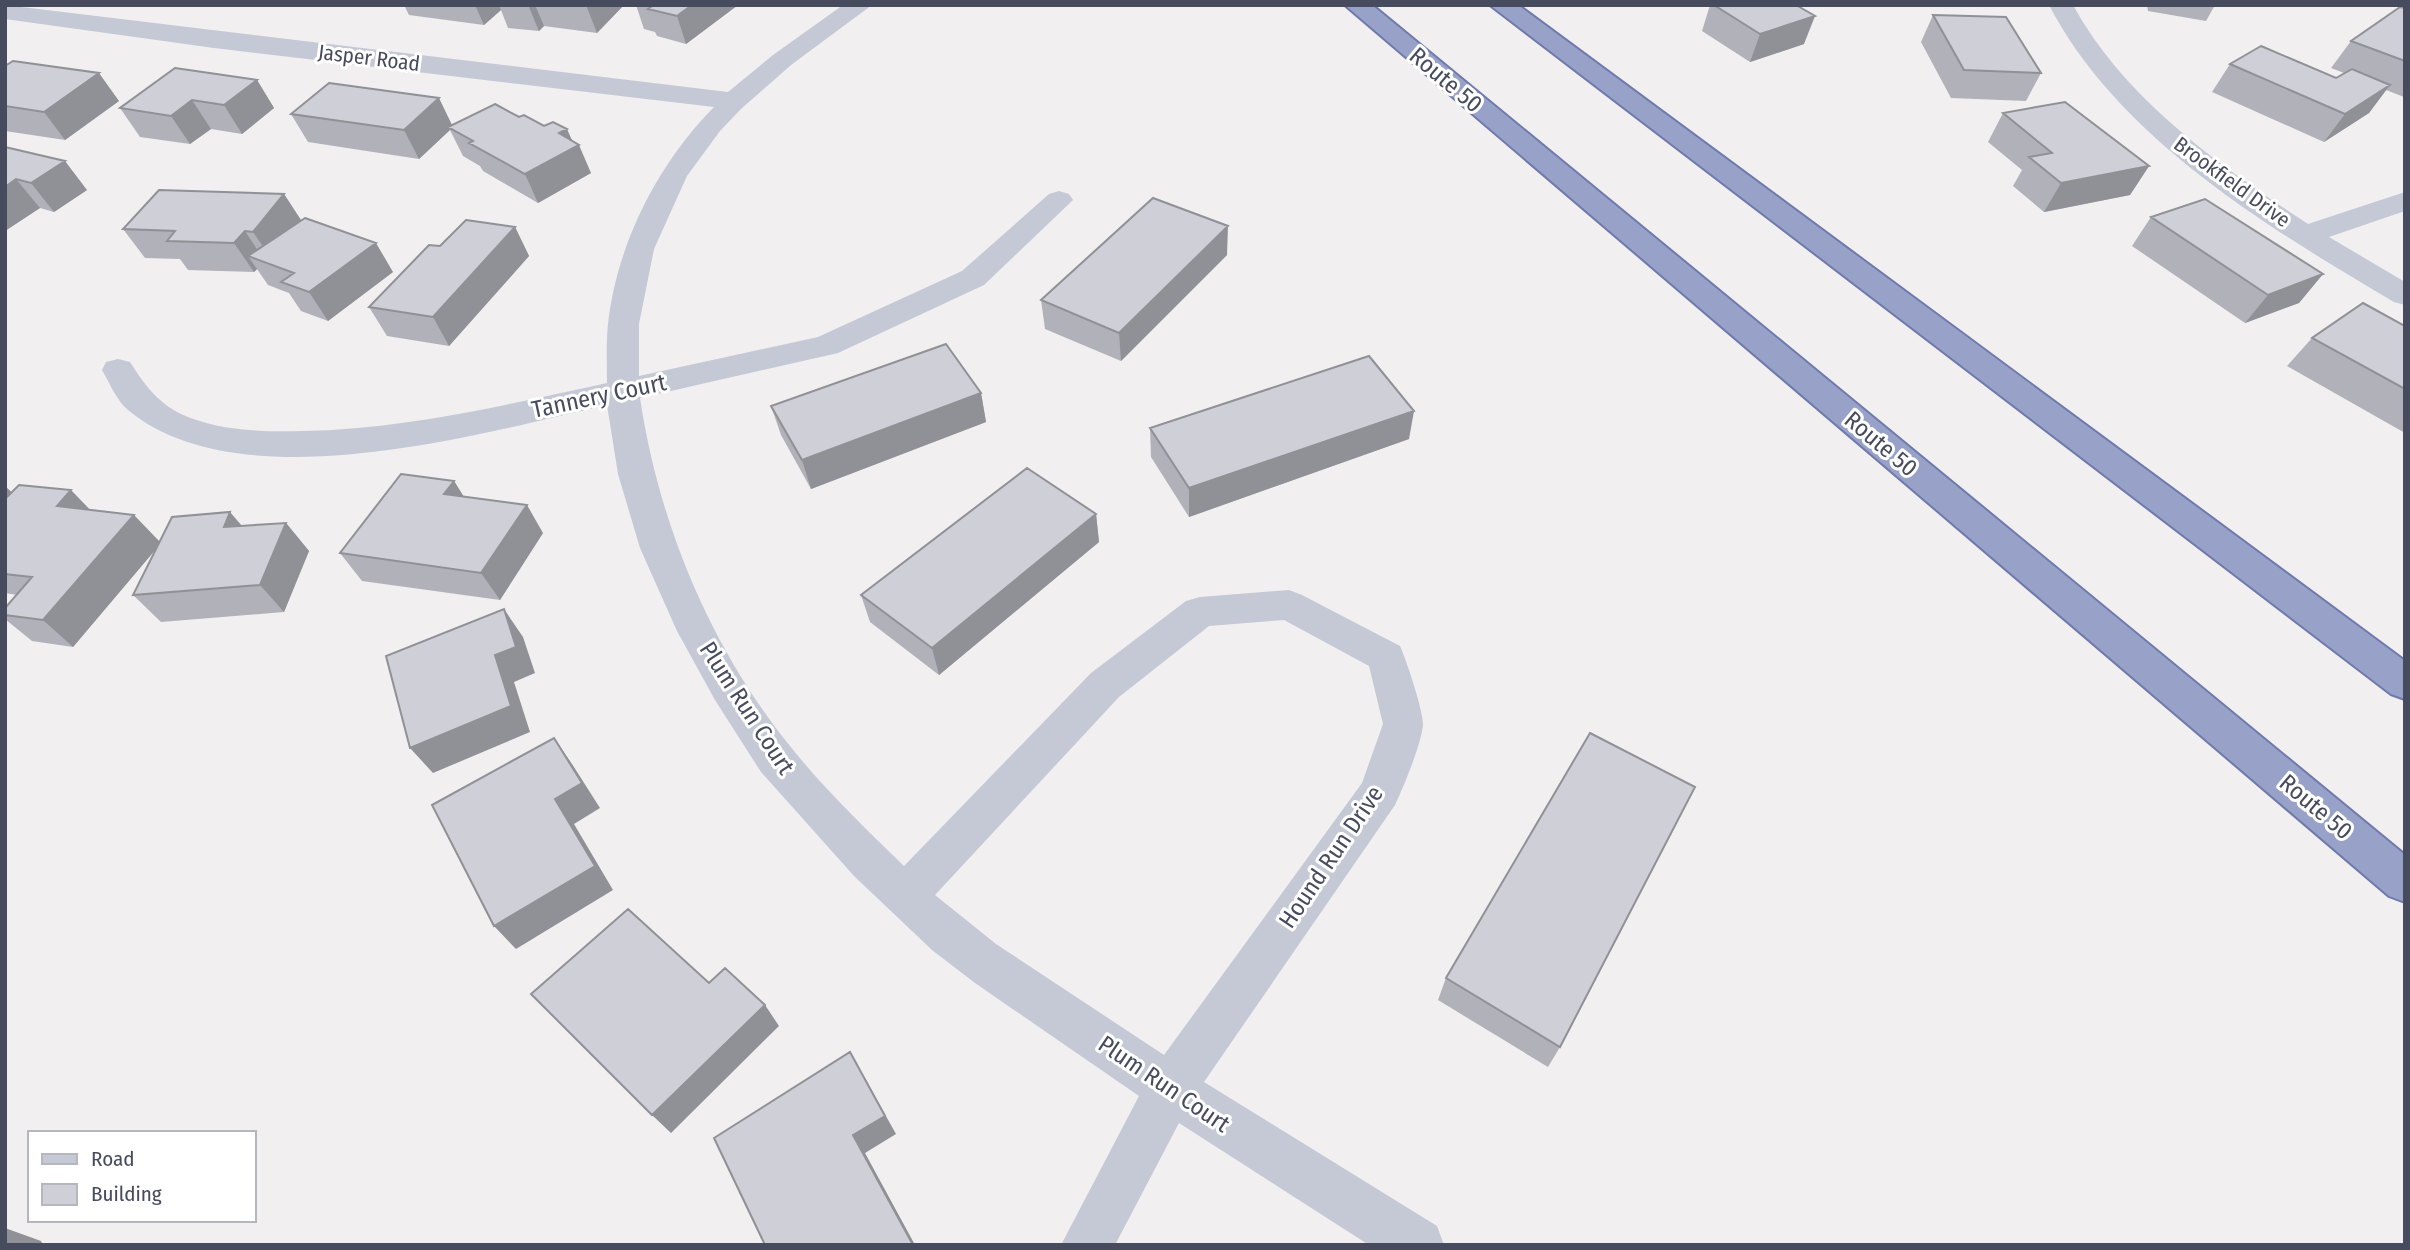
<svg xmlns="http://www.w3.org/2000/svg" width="2410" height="1250" viewBox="0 0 2410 1250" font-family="'Fira Sans Condensed',sans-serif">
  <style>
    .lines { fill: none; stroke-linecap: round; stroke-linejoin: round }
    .trunk-casing { stroke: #6f7aac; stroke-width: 4 }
    .minor { fill: #c5c9d6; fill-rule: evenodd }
    .trunk { fill: #98a2c8; fill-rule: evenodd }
    .wall { fill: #b1b2b9 }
    .shaded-wall { fill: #909196 }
    .building { fill: #cecfd7; stroke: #909196; stroke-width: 2 }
    .labels { text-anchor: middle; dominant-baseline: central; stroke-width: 6; stroke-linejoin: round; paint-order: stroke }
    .far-street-label { font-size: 21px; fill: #464b5d; stroke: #fff }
    .street-label { font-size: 24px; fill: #464b5d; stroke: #fff }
  </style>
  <rect width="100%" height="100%" fill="#f1efef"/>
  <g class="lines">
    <g class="trunk-casing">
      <path id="trunk" d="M1345,5H1372L2405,855V902L2389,896Z
        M1490,5H1518L2405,661V699L2391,694Z"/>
    </g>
    <path class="minor" d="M5,5L728,92L773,55L843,5H872L791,65L742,108L720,131L687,176L654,249L639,324V376L818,337L962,271L1049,194L1059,191L1069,194L1073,200L984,285L838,353L640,398C659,524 710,647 790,746C824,789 865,828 904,866L1091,673L1186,601L1200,597L1289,590L1302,595L1400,646C1406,659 1424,713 1423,726C1420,747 1404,786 1395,805L1204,1082L1437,1226L1444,1245H1369L1179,1123L1115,1245H1061L1139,1096L975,983L932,950L854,876L761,772L715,700L677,631L640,548L618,474L607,405C479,434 240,503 128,410C117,401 109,382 102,370L106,362L118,359L130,362C144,384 157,402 181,414C218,431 262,432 302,431C406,429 505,405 607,383C607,364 606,343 608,324C617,243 658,164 714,107L214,48L5,19ZM1284,620L1369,666L1383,724L1362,783L1164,1055L996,944L935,895L1119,697L1209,626Z
      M2049,5H2073C2124,99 2221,167 2308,224L2405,192V211L2329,237L2405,282V305L2394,302C2269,228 2118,138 2049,5Z"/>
    <use href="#trunk" class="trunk"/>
  </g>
  <path class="wall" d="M350,5H373L371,7Z
    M404,5H624L597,33L544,26L539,31L508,28L501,10L484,25L409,15Z
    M636,5H738L686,44L657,36L655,32L644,29Z
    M1710,5H1796L1804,44L1750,62L1702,31Z
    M2147,5H2215L2206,21L2148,11Z
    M2405,8V97H2404L2386,90L2369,113L2324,142L2212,92L2230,64L2336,78L2344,73L2331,68L2351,41Z
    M1933,15L2041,73L2026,101L1951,98L1921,42Z
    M5,66L119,101L65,140L5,131Z
    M257,80L274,108L242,134L211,129L190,144L140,137L120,108Z
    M2003,113L2149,166L2130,195L2044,212L2013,186L2022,170L1988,142Z
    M291,114L452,125L519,117L572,141L591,173L538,203L483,171L480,166L463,156L450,130L419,159L308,142Z
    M5,147L87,190L54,212L40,208L5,231Z
    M284,194L301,221L393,272L328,321L301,311L289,293L268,285L257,269L254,272L188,270L180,259L145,258L123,229Z
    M2151,217L2323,274L2299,303L2245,323L2132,246Z
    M515,227L529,256L449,346L387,336L369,307L440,246Z
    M1227,255L1121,361L1045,329L1041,300Z
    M2405,326V433L2287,366L2312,338Z
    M981,393L986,422L811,489L781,435L771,406Z
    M1150,428L1409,439L1189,517L1151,457Z
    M454,481L464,497L543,533L500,600L362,581L340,553Z
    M5,486L11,492L90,510L160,542L242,526L286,523L309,551L284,612L161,622L133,595L157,548L73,647L32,641L5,619V608L17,595L5,593Z
    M1096,514L1099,542L939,675L870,622L861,595Z
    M1446,978L1560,1047L1548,1067L1438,1000Z"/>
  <path class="shaded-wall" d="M475,5H499L501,10L484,25Z
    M528,5H535L544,26L539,31Z
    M586,5H624L597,33Z
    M692,5H738L686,44L677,16Z
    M1815,16L1804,44L1750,62L1760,34Z
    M99,73L119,101L65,140L44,112Z
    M257,80L274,108L242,134L224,105Z
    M2390,85L2369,113L2324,142L2345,114Z
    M439,98L453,127H448L450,130L419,159L404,130Z
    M192,100L211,129L190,144L171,116Z
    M567,129L575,147L579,145L591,173L538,203L525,174L559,133Z
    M65,161L87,190L54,212L31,183Z
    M2149,166L2130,195L2044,212L2061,183Z
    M16,179L40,208L5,231V187Z
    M284,194L303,223L273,261L253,232Z
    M1228,226L1227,255L1121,361L1119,333Z
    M515,227L529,256L449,346L433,317Z
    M245,231L264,260L248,256L257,269L254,272L234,243Z
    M376,243L393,272L328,321L309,292Z
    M2323,274L2299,303L2245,323L2268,295Z
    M981,393L986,422L811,489L802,460Z
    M1414,411L1409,439L1189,517V488Z
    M454,481L472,510L444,494Z
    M5,486L26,506L5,519Z
    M71,490L99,519L57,506Z
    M527,505L543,533L500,600L481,573Z
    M230,512L254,540L224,527Z
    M1096,514L1099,542L939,675L932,648Z
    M134,515L161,543L73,647L43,620Z
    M286,523L309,551L284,612L260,585Z
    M504,609L523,637L535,673L514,682L530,732L433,773L410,748L495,655Z
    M554,738L572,764L600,808L574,824L613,890L516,949L494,926L555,799Z
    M765,1005L779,1026L671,1133L652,1115Z
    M850,1052L896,1134L865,1153L915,1245H913L853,1135Z
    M5,1228L41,1241L43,1245H8L5,1239Z"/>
  <path class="building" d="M649,5H692L677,16L648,9L652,6Z
    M1714,5H1796L1815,16L1760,34Z
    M2400,7L2405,8V61L2351,41Z
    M1933,15L2006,17L2041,73L1964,70Z
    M2261,46L2336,78L2352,69L2390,85L2345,114L2230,64Z
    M13,61L99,73L44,112L5,106V66Z
    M175,68L257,80L224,105L192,100L171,116L120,108Z
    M329,83L439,98L404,130L291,114Z
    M2065,102L2149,166L2061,183L2029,157L2052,153L2003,113Z
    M495,104L519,117L524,115L544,126L553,122L567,129L559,133L579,145L525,174L469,143L473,141L448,127Z
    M5,147L65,161L31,183L16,179L5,187Z
    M159,190L284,194L253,232L245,231L234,243L167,241L175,231L123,229Z
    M1153,198L1228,226L1119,333L1041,300Z
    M2205,199L2323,274L2268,295L2151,217Z
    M305,218L376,243L309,292L281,282L294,273L248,256Z
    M466,220L515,227L433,317L369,307L429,245L440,246Z
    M2363,303L2405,326V389L2312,338Z
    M946,344L981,393L802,460L771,406Z
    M1369,356L1414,411L1189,488L1150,428Z
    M1027,468L1096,514L932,648L861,595Z
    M401,474L454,481L444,494L527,505L481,573L340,553Z
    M19,485L71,490L57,506L134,515L43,620L5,615V608L32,577L5,574V499Z
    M230,512L224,527L286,523L260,585L133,595L172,517Z
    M504,609L516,647L495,655L511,706L410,748L386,656Z
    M1590,733L1695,787L1560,1047L1446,978Z
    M554,738L582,783L555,799L595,866L494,926L432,805Z
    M628,909L709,983L725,968L765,1005L652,1115L531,994Z
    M850,1052L885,1116L853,1135L913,1245H765L714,1138Z"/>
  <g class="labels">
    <g class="far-street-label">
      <text transform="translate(369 58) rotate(7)">Jasper Road</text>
      <text transform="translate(2232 182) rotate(36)">Brookfield Drive</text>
    </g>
    <g class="street-label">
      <text transform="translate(1446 80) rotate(40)">Route 50</text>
      <text transform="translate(599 396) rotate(-12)">Tannery Court</text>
      <text transform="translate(1881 444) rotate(40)">Route 50</text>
      <text transform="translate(747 708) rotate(57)">Plum Run Court</text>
      <text transform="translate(2316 807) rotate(40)">Route 50</text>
      <text transform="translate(1331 857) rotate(-56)">Hound Run Drive</text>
      <text transform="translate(1164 1084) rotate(34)">Plum Run Court</text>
    </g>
  </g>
  <rect width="2410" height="1250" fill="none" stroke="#464b5d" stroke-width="14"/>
  <rect x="28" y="1131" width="228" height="91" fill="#ffffff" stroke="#b5b7be" stroke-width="2"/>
  <rect x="42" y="1154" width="35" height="10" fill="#c5c9d6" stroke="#b5b7be" stroke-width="2"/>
  <text x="91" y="1166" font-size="21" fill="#464b5d">Road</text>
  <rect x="42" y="1184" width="35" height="21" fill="#cecfd7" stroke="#b5b7be" stroke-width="2"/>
  <text x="91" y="1201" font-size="21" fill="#464b5d">Building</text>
</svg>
